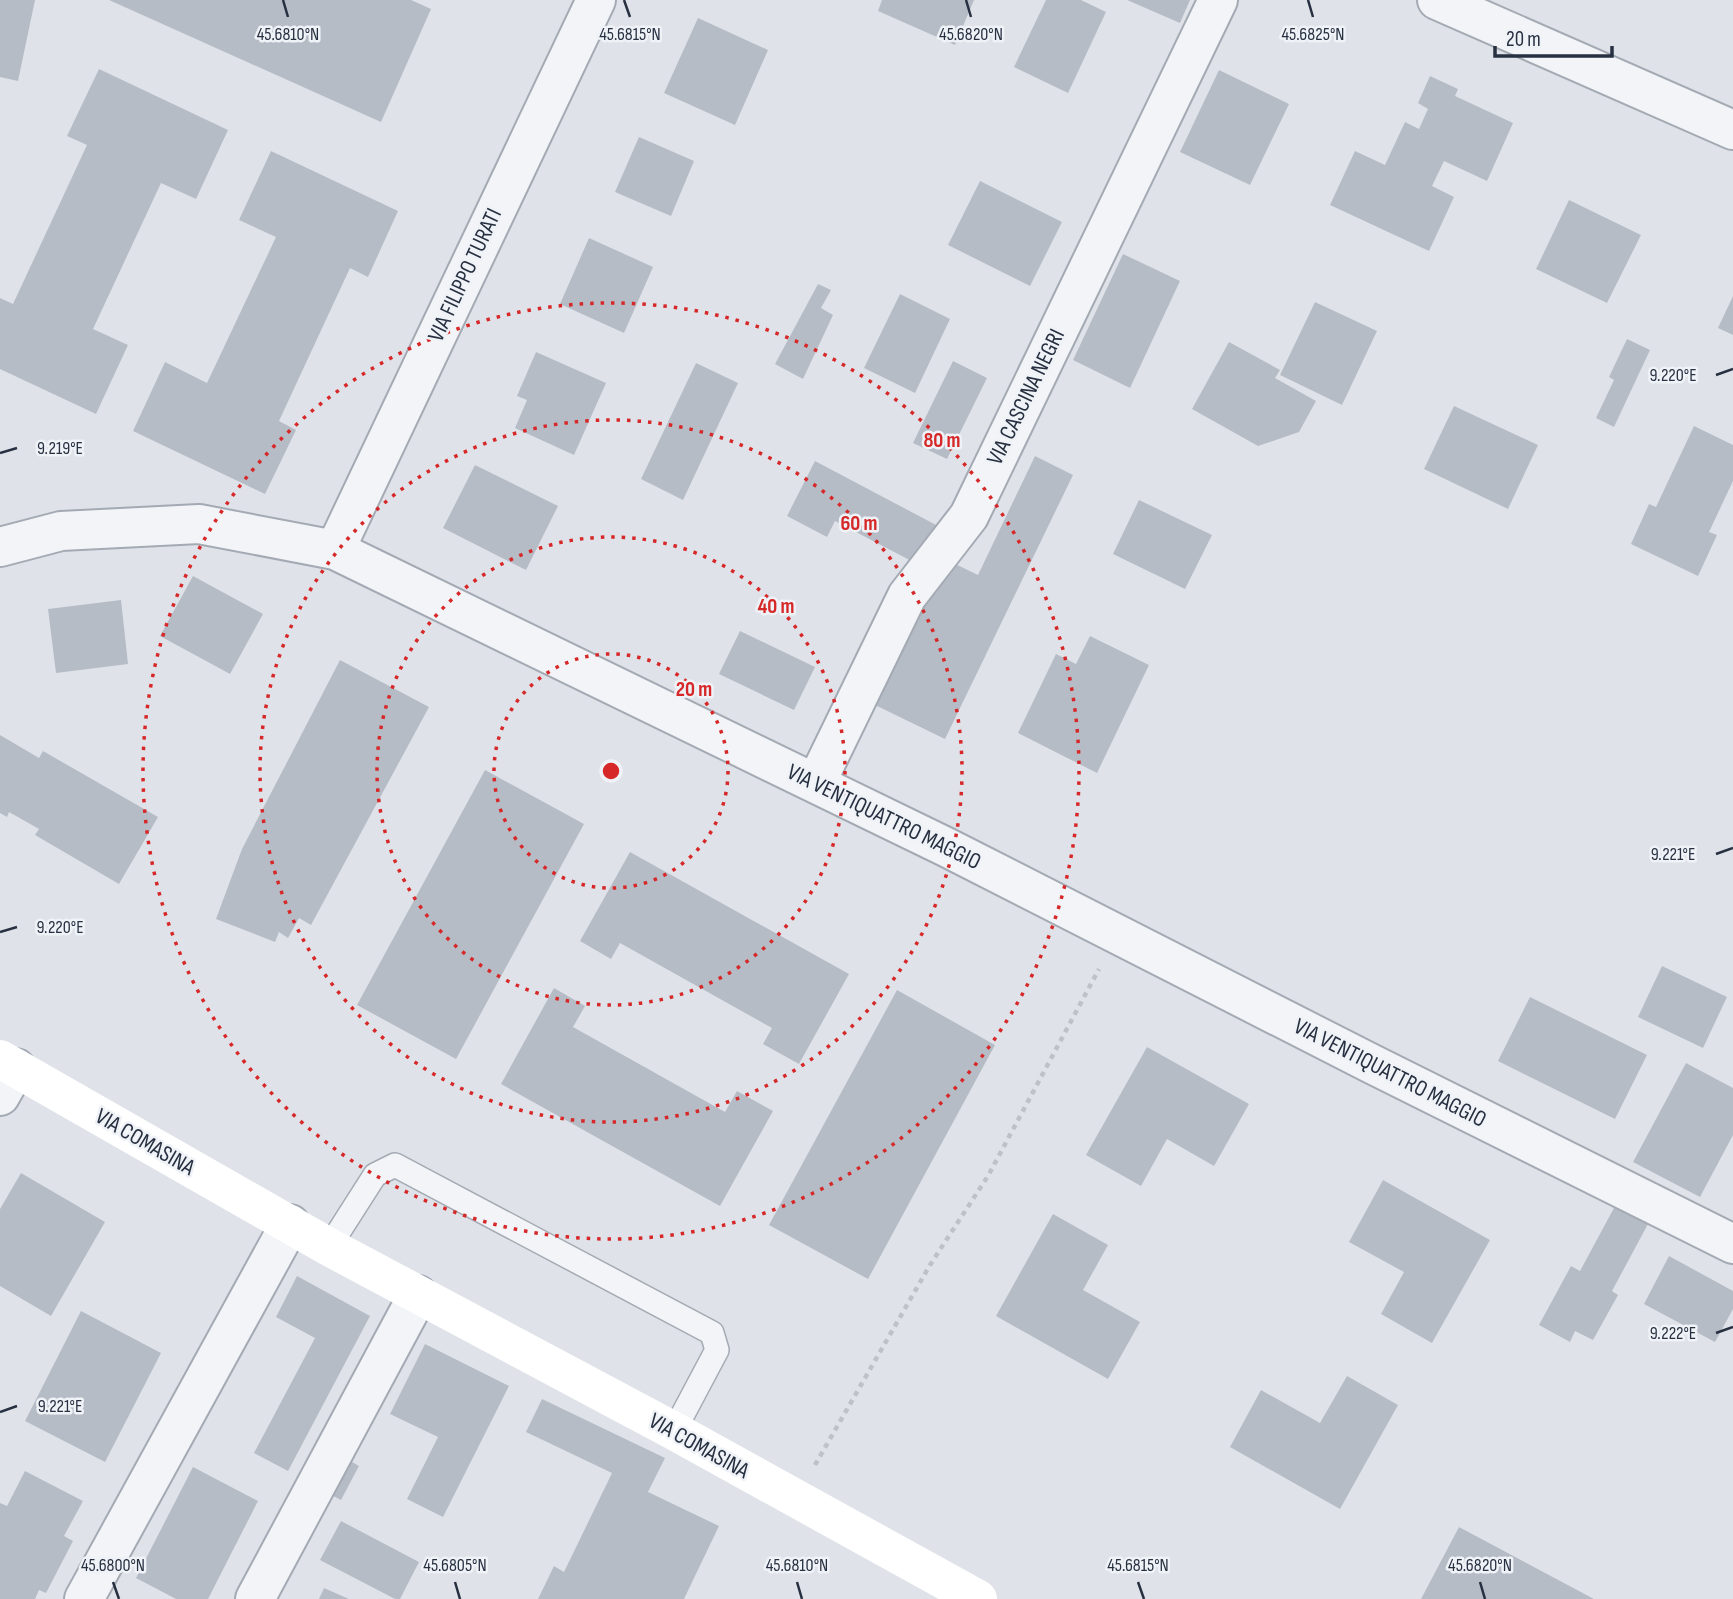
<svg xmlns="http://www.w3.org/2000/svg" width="1733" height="1599" viewBox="0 0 1733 1599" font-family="'Sofia Sans Condensed',sans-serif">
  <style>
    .building { fill: #b6bcc6 }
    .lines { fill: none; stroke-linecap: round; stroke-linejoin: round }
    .lane-casing { stroke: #a4aab3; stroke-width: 26 }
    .street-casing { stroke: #a4aab3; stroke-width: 42 }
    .path { stroke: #bdc1c8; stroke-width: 4.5; stroke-dasharray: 5 5; stroke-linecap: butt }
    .lane { stroke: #f2f4f7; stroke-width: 23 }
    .street { stroke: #f2f4f7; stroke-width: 38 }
    .secondary { stroke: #fff; stroke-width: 38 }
    .ticks { fill: none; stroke: #273041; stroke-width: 2.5 }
    .ring { fill: none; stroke: #d62828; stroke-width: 3.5; stroke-dasharray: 3.5 7 }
    .labels { text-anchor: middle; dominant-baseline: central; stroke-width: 5; stroke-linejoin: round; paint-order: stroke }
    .street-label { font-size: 23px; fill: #273041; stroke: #eff2f6 }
    .ticks-label { font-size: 18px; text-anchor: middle; fill: #273041; stroke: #eff2f6; stroke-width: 5; stroke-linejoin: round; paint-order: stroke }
    .centre { fill: #d62828; stroke: #eff2f6; stroke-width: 3.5 }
    .ring-label { font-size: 21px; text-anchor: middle; font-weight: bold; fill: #d62828; stroke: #eff2f6; stroke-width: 5; stroke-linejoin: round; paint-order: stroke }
  </style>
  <rect width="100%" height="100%" fill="#dfe3e9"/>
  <path class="building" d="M0,0H35L18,81L0,77Z
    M109,0H411L431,9L381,122Z
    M882,0H974L955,45L878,11Z
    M1046,0H1081L1106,12L1068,93L1014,67Z
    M1127,0H1190L1180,23Z
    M698,18L768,50L735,125L664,93Z
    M99,69L228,130L196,199L161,183L93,329L128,345L96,414L0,369V298L13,304L87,145L67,136Z
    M1219,70L1289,104L1250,185L1180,152Z
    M1430,76L1458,89L1455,96L1513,123L1487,181L1444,161L1432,186L1454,197L1429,251L1330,205L1355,151L1385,165L1405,122L1419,129L1428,109L1418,103Z
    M639,137L694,161L671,216L615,192Z
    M271,151L398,211L368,277L350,268L279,421L296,430L265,494L133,431L165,362L207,383L276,237L239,220Z
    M980,181L1062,222L1030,286L948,245Z
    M1569,200L1641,235L1607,303L1536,269Z
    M589,238L653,267L624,333L560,304Z
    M1123,254L1180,281L1130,388L1073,360Z
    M818,284L831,290L821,308L833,315L803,379L775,364Z
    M900,294L950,319L915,393L864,368Z
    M1733,296V335L1718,328Z
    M1315,302L1377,331L1342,405L1280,375Z
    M1627,339L1650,350L1614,427L1596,418L1614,380L1609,377Z
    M1229,342L1280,370L1275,378L1316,401L1299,432L1258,446L1192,409Z
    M536,352L606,383L574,455L515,428L527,400L517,396Z
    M953,361L987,378L947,459L913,443Z
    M696,363L738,383L683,500L641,479Z
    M1454,406L1538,445L1508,509L1424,469Z
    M1694,426L1733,445V481L1709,532L1717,535L1698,576L1631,544L1649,504L1656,507Z
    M1035,456L1073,475L945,739L875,705L945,559L978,575Z
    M815,461L938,526L919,565L835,521L827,537L787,516Z
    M475,465L558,506L526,570L443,528Z
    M1139,500L1212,535L1185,589L1113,554Z
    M193,576L263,614L230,674L160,636Z
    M121,600L128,664L56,673L48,609Z
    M740,631L815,667L794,710L719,674Z
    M1090,636L1149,665L1097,773L1018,733L1056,654L1076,664Z
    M340,660L429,707L311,925L299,918L288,938L279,932L275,942L216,919L242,849Z
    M0,735L39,758L43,751L158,817L119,884L35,835L39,829L9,812L7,817L0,813Z
    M485,770L584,824L456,1059L357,1005Z
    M630,852L849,974L799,1064L763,1044L772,1028L620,943L611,959L580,941Z
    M1662,966L1727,997L1703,1048L1638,1017Z
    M554,988L585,1006L573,1027L725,1112L737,1091L773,1111L720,1206L501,1084Z
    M897,990L995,1045L868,1279L769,1225Z
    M1530,997L1647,1055L1615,1119L1498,1061Z
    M1147,1047L1249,1104L1214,1166L1167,1139L1141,1186L1086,1155Z
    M1686,1063L1733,1088V1135L1700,1197L1633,1162Z
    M21,1173L105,1222L51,1316L0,1286V1209Z
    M1383,1180L1490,1240L1432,1343L1381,1314L1404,1272L1349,1242Z
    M1615,1206L1648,1224L1612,1291L1618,1295L1593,1340L1575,1331L1570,1342L1539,1325L1571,1266L1580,1271Z
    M1053,1214L1108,1245L1083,1290L1140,1322L1108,1379L996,1316Z
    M1669,1256L1733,1291V1309L1715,1342L1644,1304Z
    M297,1276L370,1316L288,1471L254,1453L315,1338L276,1317Z
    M81,1311L161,1353L105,1462L25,1421Z
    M425,1344L509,1386L443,1517L407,1499L438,1437L390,1414Z
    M1347,1376L1398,1405L1340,1509L1230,1447L1261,1390L1320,1423Z
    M542,1399L665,1458L648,1492L719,1526L684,1599H538L554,1566L564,1572L612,1473L526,1432Z
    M340,1455L359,1466L341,1500L322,1490Z
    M193,1467L258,1501L208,1599H176L136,1578Z
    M25,1471L83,1501L64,1536L73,1541L46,1593L39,1590L35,1599H0V1503L7,1506Z
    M341,1521L419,1562L400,1599H395L320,1560Z
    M1459,1527L1594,1599H1421Z
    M324,1588L349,1599H319Z"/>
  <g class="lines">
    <g class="lane-casing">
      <path id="lane" d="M329,1247L375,1175L395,1165L712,1333L717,1350L674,1431"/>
    </g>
    <g class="street-casing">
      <path id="street" d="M1437,0L1733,130
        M0,547L61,531L199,524L335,550L946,847L1372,1064L1733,1244
        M335,550L596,0
        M816,783L907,596L969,516L1218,0
        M0,1096L16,1068
        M84,1599L290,1224
        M255,1599L418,1295"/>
    </g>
    <path class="path" d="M815,1465L930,1265L988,1176L1099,969"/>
    <use href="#lane" class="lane"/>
    <use href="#street" class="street"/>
    <path class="secondary" d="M0,1059L329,1247L674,1431L978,1599"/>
  </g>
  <path class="ticks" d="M283,0L288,17M624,0L630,17M966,0L971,17M1308,0L1313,17M1716,375L1733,369M0,453L17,448M1716,854L1733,848M0,932L17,927M1716,1333L1733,1327M0,1412L17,1406M113,1582L119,1599M455,1582L460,1599M797,1582L802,1599M1138,1582L1144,1599M1480,1582L1485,1599"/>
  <g class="ring">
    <circle cx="611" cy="771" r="117"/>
    <circle cx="611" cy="771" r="234"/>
    <circle cx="611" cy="771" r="351"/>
    <circle cx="611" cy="771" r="468"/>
  </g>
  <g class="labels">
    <g class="street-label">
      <text transform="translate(465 275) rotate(-65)">VIA FILIPPO TURATI</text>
      <text transform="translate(1026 397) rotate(-64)">VIA CASCINA NEGRI</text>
      <text transform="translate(884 817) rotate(26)">VIA VENTIQUATTRO MAGGIO</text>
      <text transform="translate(1390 1073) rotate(27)">VIA VENTIQUATTRO MAGGIO</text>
      <text transform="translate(145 1142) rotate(30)">VIA COMASINA</text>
      <text transform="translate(699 1446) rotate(29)">VIA COMASINA</text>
    </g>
  </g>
  <g class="ticks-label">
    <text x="288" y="40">45.6810°N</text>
    <text x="630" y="40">45.6815°N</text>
    <text x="971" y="40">45.6820°N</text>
    <text x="1313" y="40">45.6825°N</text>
    <text x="1673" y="381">9.220°E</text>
    <text x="60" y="454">9.219°E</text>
    <text x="1673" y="860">9.221°E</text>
    <text x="60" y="933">9.220°E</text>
    <text x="1673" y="1339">9.222°E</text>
    <text x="60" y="1412">9.221°E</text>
    <text x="113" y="1571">45.6800°N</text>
    <text x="455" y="1571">45.6805°N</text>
    <text x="797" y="1571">45.6810°N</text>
    <text x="1138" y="1571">45.6815°N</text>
    <text x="1480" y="1571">45.6820°N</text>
  </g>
  <circle cx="611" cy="771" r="10" class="centre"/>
  <g class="ring-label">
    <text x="942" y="447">80 m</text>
    <text x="859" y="530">60 m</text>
    <text x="776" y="613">40 m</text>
    <text x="694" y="696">20 m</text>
  </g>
  <path d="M1495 46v10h117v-10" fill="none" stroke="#273041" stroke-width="3.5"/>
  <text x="1506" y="46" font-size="21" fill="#273041" stroke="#eff2f6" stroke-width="5" paint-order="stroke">20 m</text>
</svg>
